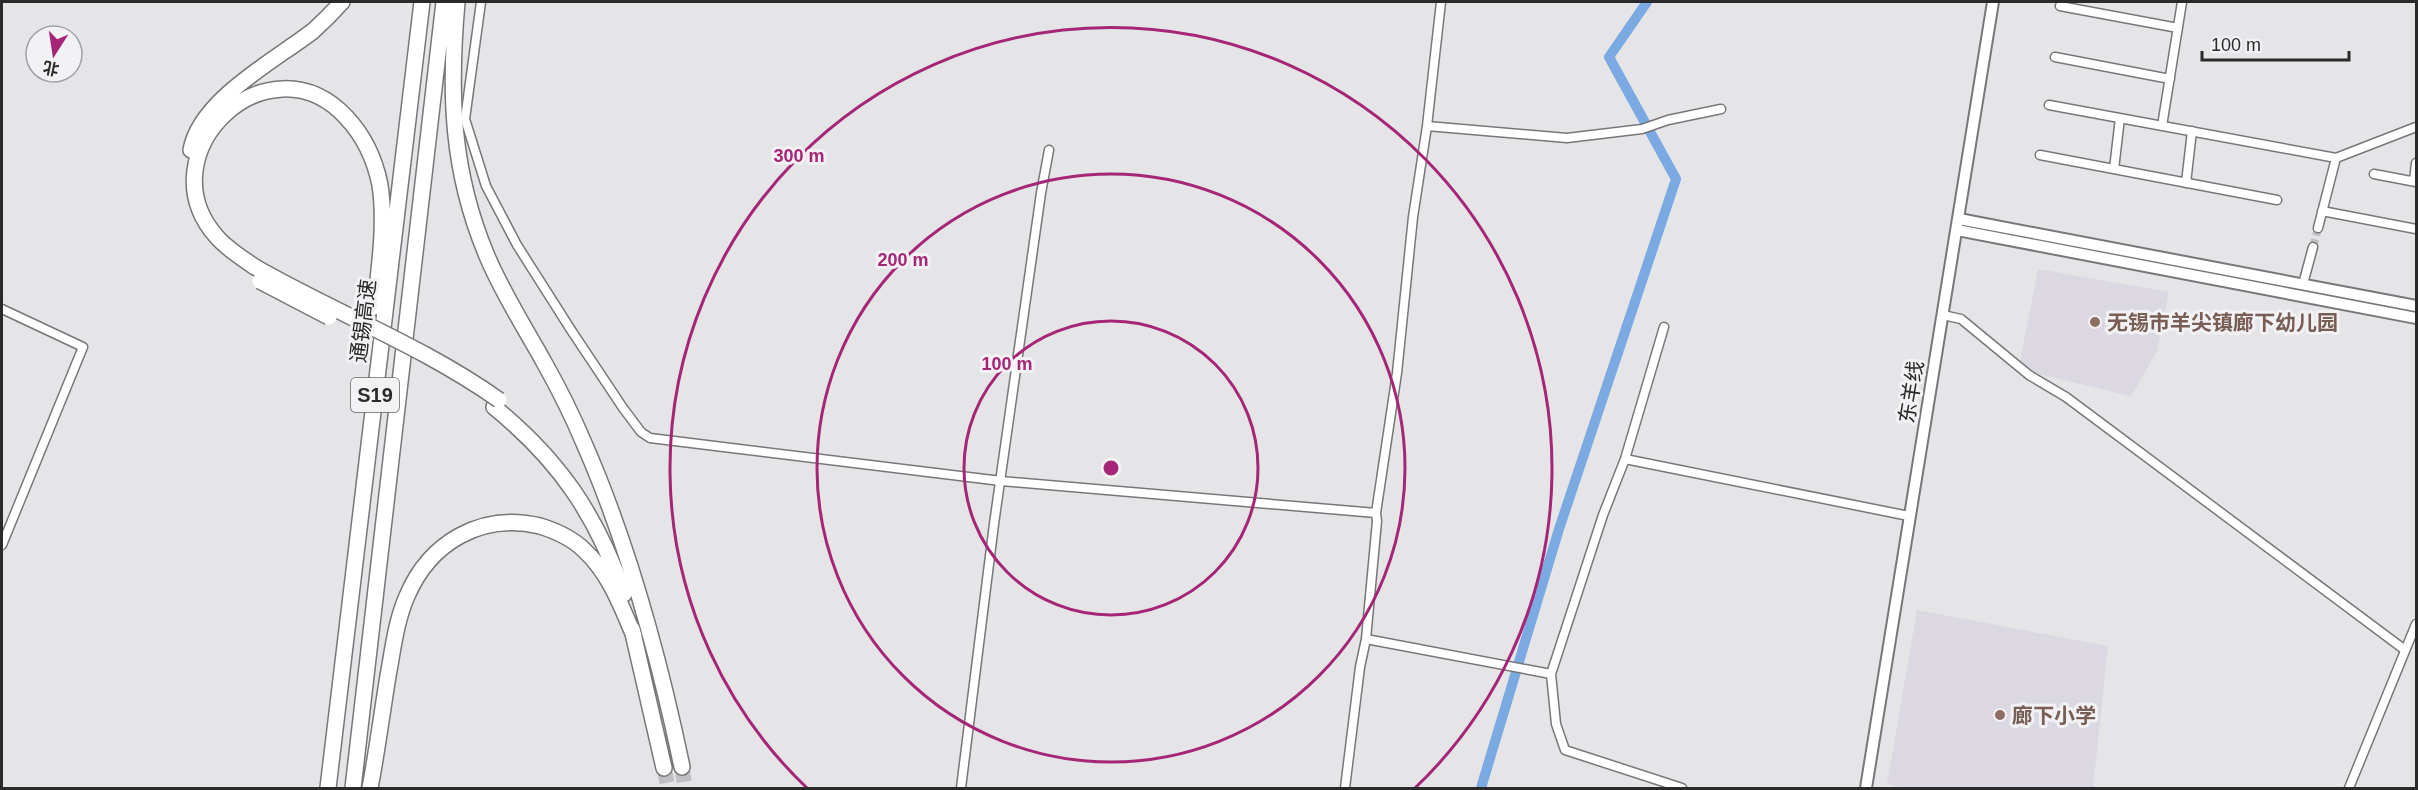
<svg xmlns="http://www.w3.org/2000/svg" width="2418" height="790" viewBox="0 0 2418 790" font-family="Helvetica,'Noto Sans SC',sans-serif">
  <style>
    .built { fill: #dbd8e2 }
    .lines { fill: none; stroke-linecap: round; stroke-linejoin: round }
    .canal { stroke: #7ba9e1; stroke-width: 10 }
    .minor-tunnel { stroke: #c0bfc1; stroke-width: 8; stroke-dasharray: 8 4; stroke-linecap: butt }
    .motorway-tunnel { stroke: #c0bfc1; stroke-width: 15; stroke-dasharray: 15 8; stroke-linecap: butt }
    .minor-casing { stroke: #777679; stroke-width: 11 }
    .tertiary-casing { stroke: #777679; stroke-width: 14 }
    .secondary-casing { stroke: #777679; stroke-width: 14 }
    .motorway-casing { stroke: #777679; stroke-width: 18 }
    .minor { stroke: #fff; stroke-width: 8 }
    .tertiary { stroke: #fff; stroke-width: 10 }
    .secondary { stroke: #fff; stroke-width: 10 }
    .motorway { stroke: #fff; stroke-width: 15 }
    .motorway-bridge-casing { stroke: #777679; stroke-width: 18; stroke-linecap: butt }
    .motorway-bridge { stroke: #fff; stroke-width: 15 }
    .ring { fill: none; stroke: #a52677; stroke-width: 3 }
    .education-dot { fill: #8d6e63; stroke: #f2f1f4; stroke-width: 2 }
    .labels { text-anchor: middle; dominant-baseline: central; stroke-width: 6; stroke-linejoin: round; paint-order: stroke }
    .shield { fill: #f2f1f4; stroke: #666667; stroke-width: 1.5 }
    .shield-label { font-size: 20px; font-weight: bold; fill: #2a2a2b }
    .street-label { font-size: 21px; fill: #2a2a2b; stroke: #f2f1f4 }
    .education-label { font-size: 21px; font-weight: bold; fill: #785e54; stroke: #f2f1f4; text-anchor: start }
    .centre { fill: #a52677; stroke: #f2f1f4; stroke-width: 3 }
    .ring-label { font-size: 18px; text-anchor: middle; font-weight: bold; fill: #a52677; stroke: #f2f1f4; stroke-width: 6; stroke-linejoin: round; paint-order: stroke }
  </style>
  <rect width="100%" height="100%" fill="#e5e4e7"/>
  <path class="built" d="M2038,269L2169,292L2157,351L2131,396L2034,373L2020,361Z
    M1917,610L2108,646L2093,788H1907L1887,784Z"/>
  <g class="lines">
    <path class="canal" d="M1481,788L1559,529L1676,179L1609,57L1647,2"/>
    <path class="minor-tunnel" d="M2313,247L2318,228"/>
    <path class="motorway-tunnel" d="M682,767L685,788
      M664,768L668,788"/>
    <g class="minor-casing">
      <path id="minor" d="M481,2L465,119L486,186L517,245L571,330L623,408L641,432L650,438L1001,481L1376,513
        M2060,6L2178,28
        M2055,57L2170,79
        M2049,105L2336,158
        M1427,126L1567,138L1642,129L1668,120L1721,109
        M2162,126L2182,2
        M2040,155L2277,200
        M2114,169L2120,118
        M2374,174L2416,182
        M2414,181L2416,163
        M2186,183L2192,131
        M2322,211L2416,229
        M2318,228L2336,158L2416,127
        M2303,284L2313,247
        M2,309L83,347L2,545
        M1943,315L1961,319L2029,375L2066,397L2405,650
        M1664,327L1625,459L1603,515L1551,674L1556,724L1565,750L1682,788
        M1625,459L1909,516
        M1366,639L1551,674
        M961,788L994,524L1041,193L1049,150
        M1345,788L1360,667L1366,639L1377,521L1376,513L1397,373L1413,217L1427,126L1441,2
        M2349,788L2416,624"/>
    </g>
    <g class="tertiary-casing">
      <path id="tertiary" d="M1959,219L2416,306
        M1957,230L2416,318"/>
    </g>
    <g class="secondary-casing">
      <path id="secondary" d="M1866,788L1993,2"/>
    </g>
    <g class="motorway-casing">
      <path id="motorway" d="M457,2C449,92 451,171 487,256C503,294 525,328 545,364C559,389 572,415 583,441C629,545 659,657 682,767
        M191,150C200,100 274,61 313,31C323,22 333,12 342,2
        M255,267C242,258 227,249 216,236C144,153 268,34 346,117C364,136 375,160 380,185C386,225 379,268 375,307
        M494,407C559,460 596,514 624,594
        M632,629L664,768
        M328,788L422,2
        M353,788L444,2
        M370,788C377,751 382,713 388,676C393,649 396,621 407,596C430,542 482,512 540,526C556,531 572,538 584,550C609,573 621,605 634,636"/>
    </g>
    <use href="#minor" class="minor"/>
    <use href="#tertiary" class="tertiary"/>
    <use href="#secondary" class="secondary"/>
    <use href="#motorway" class="motorway"/>
    <g class="motorway-bridge-casing">
      <path id="motorway-bridge" d="M255,267C335,313 423,346 499,400
        M260,281L329,317"/>
    </g>
    <use href="#motorway-bridge" class="motorway-bridge"/>
  </g>
  <g class="ring">
    <circle cx="1111" cy="468" r="147"/>
    <circle cx="1111" cy="468" r="294"/>
    <path d="M807 788A441 441 0 1 1 1415 788"/>
  </g>
  <g class="education-dot">
    <circle cx="2095" cy="322" r="6"/>
    <circle cx="2000" cy="715" r="6"/>
  </g>
  <g class="labels">
    <rect class="shield" x="351" y="378" width="48" height="34" rx="4.5"/>
    <g class="shield-label">
      <text x="375" y="395">S19</text>
    </g>
    <g class="street-label">
      <text transform="translate(363 321) rotate(-83)">通锡高速</text>
      <text transform="translate(1911 392) rotate(-81)">东羊线</text>
    </g>
    <g class="education-label">
      <text x="2107" y="322">无锡市羊尖镇廊下幼儿园</text>
      <text x="2012" y="715">廊下小学</text>
    </g>
  </g>
  <circle cx="1111" cy="468" r="9" class="centre"/>
  <g class="ring-label">
    <text x="799" y="162">300 m</text>
    <text x="903" y="266">200 m</text>
    <text x="1007" y="370">100 m</text>
  </g>
  <rect width="2418" height="790" fill="none" stroke="#2a2a2b" stroke-width="6"/>
  <g transform="translate(54 54) rotate(192)"><circle r="28" fill="#f2f1f4" stroke="#a2a1a4" stroke-width="1.5"/>
  <path d="M0-4.5L10 22L0 15L-10 22Z" fill="#a52677"/>
  <text y="-9" font-size="16" font-weight="bold" text-anchor="middle" fill="#2a2a2b">北</text>
  </g>
  <path d="M2202 51v9h147v-9" fill="none" stroke="#2a2a2b" stroke-width="3"/>
  <text x="2211" y="51" font-size="18" fill="#2a2a2b" stroke="#f2f1f4" stroke-width="4.5" paint-order="stroke">100 m</text>
</svg>
